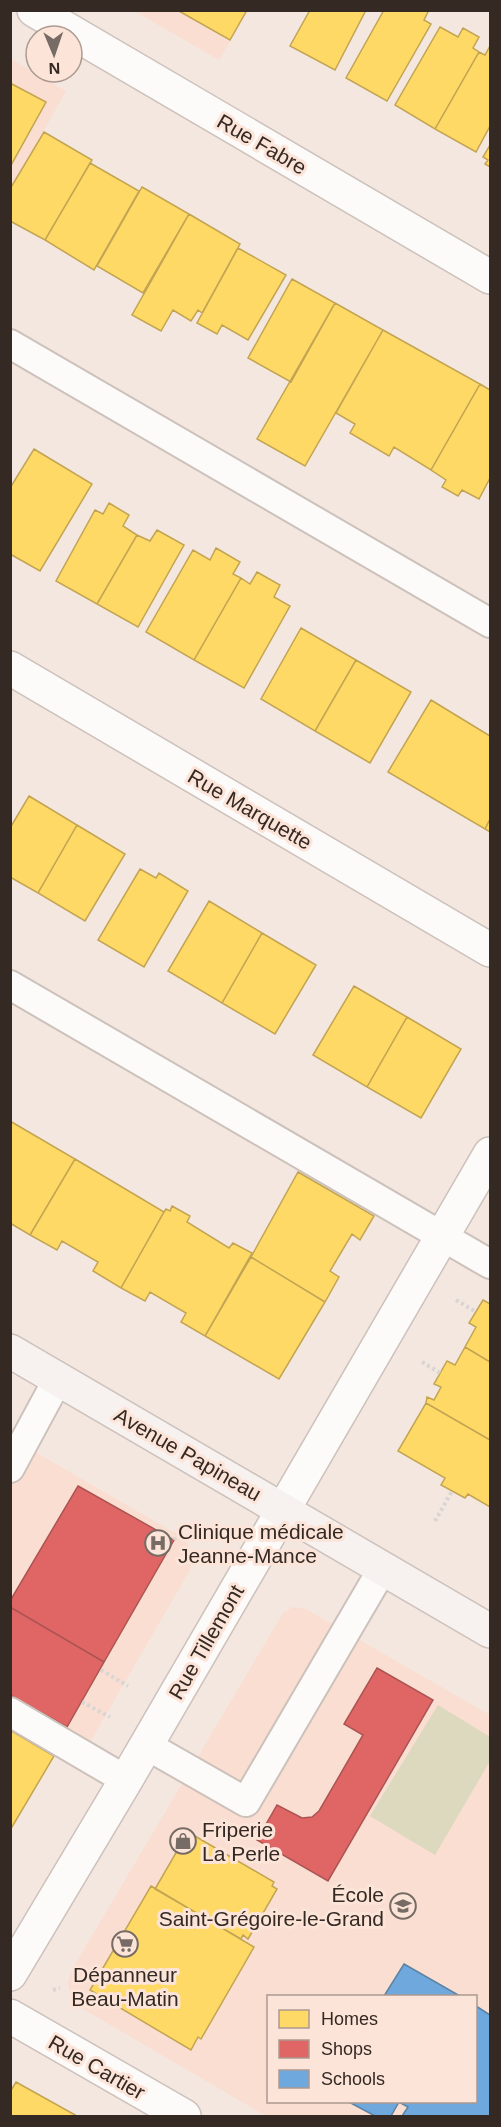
<svg xmlns="http://www.w3.org/2000/svg" width="501" height="2127" viewBox="0 0 501 2127" font-family="Arial,sans-serif">
  <style>
    .built { fill: #f9ded1; fill-rule: evenodd }
    .green { fill: #dcd9be }
    .homes { fill: #ffd966; stroke: #c2a452; stroke-width: 1.5 }
    .shops { fill: #e06666; stroke: #ac5452; stroke-width: 1.5 }
    .schools { fill: #6fa8dc; stroke: #5d82a4; stroke-width: 1.5 }
    .lines { fill: none; stroke-linecap: round; stroke-linejoin: round }
    .service-casing { stroke: #ccc1bb; stroke-width: 32 }
    .minor-casing { stroke: #ccc1bb; stroke-width: 36 }
    .secondary-casing { stroke: #ccc1bb; stroke-width: 36 }
    .path { stroke: #d9d5d3; stroke-width: 4; stroke-dasharray: 3 3; stroke-linecap: butt }
    .service { stroke: #fdfbfa; stroke-width: 28 }
    .minor { stroke: #fdfbfa; stroke-width: 33 }
    .secondary { stroke: #f7f1f0; stroke-width: 33 }
    .labels { text-anchor: middle; dominant-baseline: central; stroke-width: 6; stroke-linejoin: round; paint-order: stroke }
    .street-label { font-size: 21px; fill: #342923; stroke: #fce4d8 }
    .poi-label { font-size: 21px; fill: #342923; stroke: #fce4d8; text-anchor: start }
  </style>
  <rect width="100%" height="100%" fill="#f4e7e0"/>
  <path class="built" d="M134,11H248L219,60Z
    M11,59L66,91L11,189Z
    M11,1438L182,1537L189,1546L192,1558L190,1570L89,1744L11,1699Z
    M293,1607L306,1609L490,1715V2116H266L78,2006L70,1996L68,1981L74,1966L283,1613ZM268,1996H476V2102H268Z"/>
  <path class="green" d="M438,1705L490,1737V1761L435,1855L370,1816Z"/>
  <path class="homes" d="M177,10H247L230,40Z
    M310,10H366L335,70L290,46Z
    M384,10H429L424,20L431,24L387,101L346,78Z
    M440,27L458,37L463,28L479,37L473,48L479,52L435,129L395,105Z
    M490,46V126L476,152L435,129L479,52L485,55Z
    M10,83L46,102L10,167Z
    M44,132L92,160L45,240L10,221V189Z
    M490,145V167L485,164L488,160L483,157Z
    M90,163L139,191L94,270L45,240Z
    M142,187L189,214L143,293L97,266Z
    M189,214L240,244L202,313L198,310L191,321L173,310L161,331L132,315Z
    M238,248L286,275L248,340L222,325L217,334L197,323Z
    M292,279L335,303L291,382L248,358Z
    M335,303L383,330L305,466L257,439Z
    M383,330L480,384L431,470L394,447L389,456L350,433L355,424L336,413Z
    M480,384L490,390V478L479,499L462,490L458,496L442,487L446,480L431,470Z
    M34,449L92,484L40,571L10,554V488Z
    M109,503L129,515L123,526L137,535L97,604L56,581L95,510L103,514Z
    M157,530L184,545L138,627L97,604L137,535L150,541Z
    M216,548L240,562L233,574L241,578L194,660L146,632L193,550L210,560Z
    M257,572L280,585L274,597L290,606L244,688L194,660L241,578L250,584Z
    M301,628L356,660L315,731L261,699Z
    M356,660L411,692L370,763L315,731Z
    M431,700L490,736V819L485,829L388,772Z
    M29,796L77,825L38,893L10,877V828Z
    M490,819V832L485,829Z
    M77,825L125,854L85,921L38,893Z
    M140,869L156,878L159,873L188,891L144,967L98,940Z
    M209,901L262,933L222,1003L168,971Z
    M262,933L316,965L275,1034L222,1003Z
    M354,986L407,1017L367,1087L313,1055Z
    M407,1017L461,1049L421,1118L367,1087Z
    M10,1121L75,1159L30,1235L10,1223Z
    M75,1159L164,1212L121,1288L93,1271L98,1262L62,1241L57,1250L30,1235Z
    M298,1172L374,1216L360,1240L352,1234L330,1271L339,1277L325,1302L251,1257Z
    M172,1206L190,1216L187,1222L229,1248L233,1243L252,1253L205,1336L181,1322L186,1313L150,1292L145,1301L121,1288L164,1212L166,1209L170,1211Z
    M251,1257L325,1302L279,1379L205,1336Z
    M483,1300L490,1304V1302V1362L465,1347L476,1327L469,1323Z
    M465,1347L490,1362V1440L426,1403L427,1397L434,1400L441,1387L434,1384L447,1361L455,1365Z
    M426,1403L490,1440V1507L468,1494L465,1498L441,1485L445,1478L398,1451Z
    M10,1730L54,1756L12,1827L10,1826Z
    M188,1832L274,1882L272,1886L277,1889L248,1939L243,1935L241,1939L155,1889Z
    M151,1886L254,1947L201,2039L198,2037L191,2050L90,1990Z
    M16,2082L77,2116H10V2092Z"/>
  <path class="shops" d="M78,1486L174,1540L104,1662L10,1607V1601Z
    M10,1607L104,1662L67,1727L10,1695Z
    M377,1668L433,1700L328,1881L257,1840L277,1805L302,1818L312,1817L319,1811L363,1735L344,1724Z"/>
  <path class="schools" d="M404,1964L460,1996H384Z
    M476,2006L490,2015V2116H402L408,2107L399,2102L391,2116H375L349,2102H476Z"/>
  <g class="lines">
    <g class="service-casing">
      <path id="service" d="M10,344L490,623
        M10,985L490,1264
        M10,1468L58,1379
        M10,1712L126,1780
        M146,1745L246,1802L383,1568"/>
    </g>
    <g class="minor-casing">
      <path id="minor" d="M34,10L490,277
        M10,668L490,950
        M10,1974L126,1780L490,1154
        M10,2016L184,2116"/>
    </g>
    <g class="secondary-casing">
      <path id="secondary" d="M10,1351L490,1631"/>
    </g>
    <path class="path" d="M456,1300L476,1312
      M422,1362L440,1373
      M435,1521L452,1491
      M174,1540L180,1529
      M101,1670L128,1686
      M82,1702L110,1717
      M53,1990L60,1988"/>
    <use href="#service" class="service"/>
    <use href="#minor" class="minor"/>
    <use href="#secondary" class="secondary"/>
  </g>
  <defs>
    <g id="hospital-ring" transform="scale(1.35)"><circle r="9.5" fill="#fce4d8" stroke="#776c65" stroke-width="1.5"/><path d="M-5-5h3v3.5h4V-5h3V5h-3V1.5h-4V5h-3Z" fill="#776c65"/></g>
    <g id="shop-ring" transform="scale(1.35)"><circle r="9.5" fill="#fce4d8" stroke="#776c65" stroke-width="1.5"/><path d="M-5-2.5h2.3a2.7 3.5 0 0 1 5.4 0H5L5.5 6h-11ZM-1.5-2.5h3a1.5 2.3 0 0 0-3 0Z" fill="#776c65"/></g>
    <g id="school-ring" transform="scale(1.35)"><circle r="9.5" fill="#fce4d8" stroke="#776c65" stroke-width="1.5"/><path d="M0-5L7-2L0 1L-7-2ZM-4 1L0 2.5L4 1V4Q0 6-4 4Z" fill="#776c65"/></g>
    <g id="supermarket-ring" transform="scale(1.35)"><circle r="9.5" fill="#fce4d8" stroke="#776c65" stroke-width="1.5"/><path d="M-6-5.5h2.5l.6 2H6L4.5 2H-2.5L-4.4-4H-6ZM-1.5 3.2a1.3 1.3 0 1 0 .1 0ZM3 3.2a1.3 1.3 0 1 0 .1 0Z" fill="#776c65"/></g>
  </defs>
  <g fill-rule="evenodd">
    <use href="#hospital-ring" x="158" y="1543"/>
    <use href="#shop-ring" x="183" y="1841"/>
    <use href="#school-ring" x="403" y="1906"/>
    <use href="#supermarket-ring" x="125" y="1944"/>
  </g>
  <g class="labels">
    <g class="street-label">
      <text transform="translate(262 144) rotate(30)">Rue Fabre</text>
      <text transform="translate(250 809) rotate(30)">Rue Marquette</text>
      <text transform="translate(188 1454) rotate(30)">Avenue Papineau</text>
      <text transform="translate(206 1642) rotate(-60)">Rue Tillemont</text>
      <text transform="translate(97 2067) rotate(30)">Rue Cartier</text>
    </g>
    <g class="poi-label">
      <text x="178" y="1531">Clinique médicale<tspan x="178" dy="24">Jeanne-Mance</tspan></text>
      <text x="202" y="1829">Friperie<tspan x="202" dy="24">La Perle</tspan></text>
      <text x="384" y="1894" text-anchor="end">École<tspan x="384" dy="24">Saint-Grégoire-le-Grand</tspan></text>
      <text x="125" y="1974" text-anchor="middle">Dépanneur<tspan x="125" dy="24">Beau-Matin</tspan></text>
    </g>
  </g>
  <rect width="501" height="2127" fill="none" stroke="#342923" stroke-width="24"/>
  <rect x="267" y="1995" width="210" height="108" fill="#fce4d8" stroke="#ac9990" stroke-width="1.5"/>
  <rect x="279" y="2010" width="30" height="18" fill="#ffd966" stroke="#ac9990" stroke-width="1.5"/>
  <text x="321" y="2025" font-size="18" fill="#342923">Homes</text>
  <rect x="279" y="2040" width="30" height="18" fill="#e06666" stroke="#ac9990" stroke-width="1.5"/>
  <text x="321" y="2055" font-size="18" fill="#342923">Shops</text>
  <rect x="279" y="2070" width="30" height="18" fill="#6fa8dc" stroke="#ac9990" stroke-width="1.5"/>
  <text x="321" y="2085" font-size="18" fill="#342923">Schools</text>
  <g transform="translate(54 54) rotate(178)"><circle r="28" fill="#fce4d8" stroke="#ac9990" stroke-width="1.5"/>
  <path d="M0-4.5L10 22L0 15L-10 22Z" fill="#776c65"/>
  <text y="-9" font-size="16" font-weight="bold" text-anchor="middle" fill="#342923">N</text>
  </g>
</svg>
